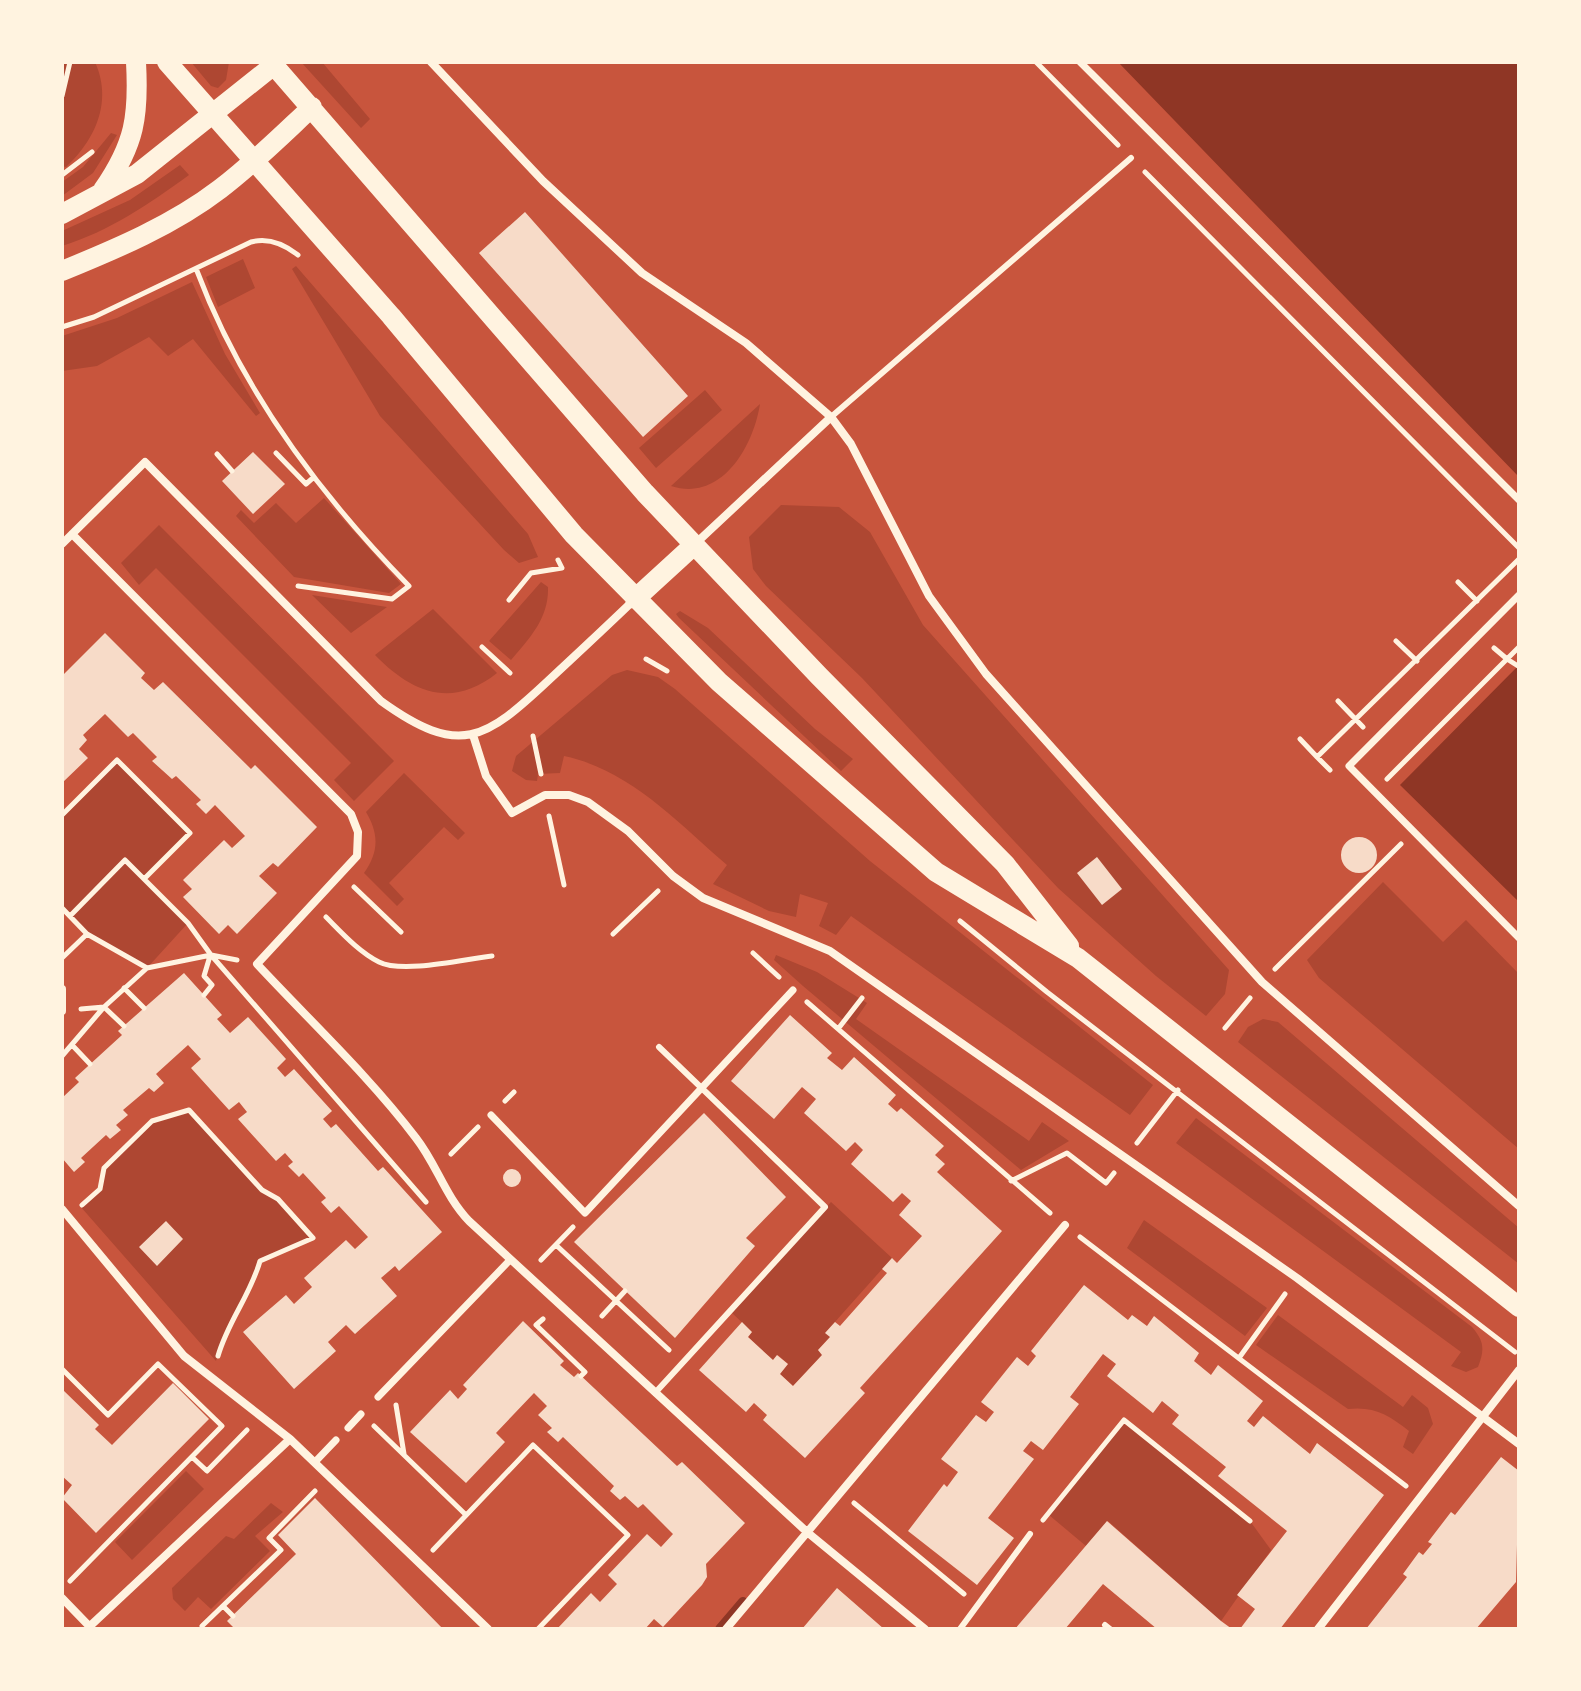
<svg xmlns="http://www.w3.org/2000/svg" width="1581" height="1691" viewBox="0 0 1581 1691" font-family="Lato,sans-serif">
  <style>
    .green { fill: #ae4732 }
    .water { fill: #8f3625 }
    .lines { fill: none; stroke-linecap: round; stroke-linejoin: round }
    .stream { stroke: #8f3625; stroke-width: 10 }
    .building { fill: #f7dbc8 }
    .path { stroke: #fff3e0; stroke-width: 5 }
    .service { stroke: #fff3e0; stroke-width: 6 }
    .pedestrian { stroke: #fff3e0; stroke-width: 7 }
    .minor { stroke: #fff3e0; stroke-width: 8 }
    .primary { stroke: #fff3e0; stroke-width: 20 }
  </style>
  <rect width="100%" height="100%" fill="#c8553d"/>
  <path class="green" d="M62,62H95C113,102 95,140 66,167L62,166Z
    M191,62H229L226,80L218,88L211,86Z
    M301,62H322L370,119L361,128Z
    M111,133L117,135L93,173L62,196V182L83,167Z
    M180,165L189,175C149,204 110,231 62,246V231L130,200Z
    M243,259L255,288L218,307L206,277Z
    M296,266L528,534L538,557L519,563L504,550L380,416L292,269Z
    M192,282L225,354L260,413L256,416L193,339L168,356L149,337L97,366L62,371V336L117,318Z
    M705,390L722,410L656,468L639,448Z
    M760,404C753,448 721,502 671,486Z
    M324,498L401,584L389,593L294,577L236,516L241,510L254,523L276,503L296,523Z
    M781,505L839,507L870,532L923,625L1229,970L1225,994L1206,1016L1156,976L1058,888L862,678L766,586L753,569L749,537Z
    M159,525L394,761L354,801L334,780L351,763L156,568L139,585L121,563Z
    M541,582L548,587C549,618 530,638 511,660L489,641Z
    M312,595L387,607L351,633Z
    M433,609L497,673C452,709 412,693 375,655Z
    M680,611L708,628L815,729L853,759L841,771L679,618L676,614Z
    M627,670L658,677L675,689L870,861L1153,1085L1130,1115L851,916L836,935L819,926L828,903L800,894L796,917L769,911L713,884L727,865C677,822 630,770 564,756L560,773L538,774L537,781L526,780L512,771L516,756L612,675Z
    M117,760L190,833L145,878L188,923L147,968L87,934L62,908V815Z
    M404,773L465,833L458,840L444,827L389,883L404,899L397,906L364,873C379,852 379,834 366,812Z
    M1383,882L1443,942L1466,920L1519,974V1149L1319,978L1307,960Z
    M776,955L817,972L867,1003L856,1019L1029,1141L1042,1122L1069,1141L1021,1170L803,986L774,960Z
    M1263,1019L1278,1022L1519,1228V1264L1238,1042L1248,1027Z
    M189,1110L262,1190L278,1199L313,1238L260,1261C249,1299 227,1322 216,1361L80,1206L100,1189L104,1168L152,1121Z
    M1196,1118L1472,1327C1484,1341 1485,1349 1478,1367L1466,1372L1451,1366L1461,1352L1176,1143Z
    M831,1202L892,1258L826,1332L830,1337L818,1350L822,1355L793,1386L780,1374L788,1364L778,1355L773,1360L748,1337L752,1332L730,1311Z
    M1144,1220L1267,1308L1245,1336L1127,1248Z
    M1278,1315L1403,1407L1412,1395L1428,1408L1433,1424L1413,1454L1403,1447L1409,1431C1389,1415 1374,1406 1348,1409L1256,1345Z
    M1124,1420L1250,1521L1271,1550L1221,1621L1108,1521L1086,1546L1049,1515Z
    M186,1471L204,1489L132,1560L115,1542Z
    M271,1503L283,1512L255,1536L270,1551L211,1609L198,1597L185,1611L173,1599L172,1588L226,1536L234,1539Z"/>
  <path class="water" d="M1118,62H1519V477Z
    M1519,665V902L1400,785Z"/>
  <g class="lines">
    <path class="stream" d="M720,1629L743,1602"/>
  </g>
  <path class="building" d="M525,212L688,396L643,437L479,253Z
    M253,452L285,484L253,514L222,481Z
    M105,633L145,673L141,678L154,690L163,682L251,769L255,765L317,827L278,867L273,863L259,876L277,893L237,934L228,925L219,934L183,897L192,889L183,880L224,840L232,848L245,836L215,805L206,814L196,804L201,800L176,776L172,779L152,761L157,757L133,733L128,737L105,714L83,735L87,740L79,749L88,758L62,783V676Z
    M1341 855a18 18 0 1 1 36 0a18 18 0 1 1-36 0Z
    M1097,857L1122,889L1102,905L1077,873Z
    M184,973L222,1015L217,1019L230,1033L248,1017L286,1059L277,1068L285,1077L294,1069L332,1111L323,1119L331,1128L336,1124L378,1171L383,1167L442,1232L399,1271L395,1266L381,1278L397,1296L355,1334L346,1325L328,1342L336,1351L294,1389L243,1332L286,1295L294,1304L312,1287L304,1278L346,1240L355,1249L368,1237L339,1206L331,1213L321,1202L326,1198L303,1173L299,1177L288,1166L293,1162L285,1153L276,1161L238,1119L247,1112L239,1102L229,1110L191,1068L201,1059L188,1045L156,1074L164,1083L154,1092L149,1088L123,1110L128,1115L116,1125L121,1130L110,1139L106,1135L81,1158L85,1162L74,1172L62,1158V1098L79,1082L75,1078L122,1035L118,1031Z
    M790,1015L832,1053L827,1058L842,1070L854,1057L896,1095L888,1104L897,1112L901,1108L944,1146L935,1155L945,1164L937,1172L1002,1231L860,1388L865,1393L805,1458L763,1420L767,1415L754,1403L746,1412L699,1370L742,1322L752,1332L748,1337L773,1360L777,1355L788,1364L780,1374L793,1386L822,1355L818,1350L830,1337L825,1333L835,1322L840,1326L887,1273L882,1269L892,1258L897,1263L922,1236L899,1215L911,1201L902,1193L893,1202L851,1164L863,1150L855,1142L846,1151L804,1113L816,1099L802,1087L774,1119L731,1081Z
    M704,1113L786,1197L746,1238L755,1246L675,1338L574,1242Z
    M503 1178a9 9 0 1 1 18 0a9 9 0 1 1-18 0Z
    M166,1221L183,1239L157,1266L139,1247Z
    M1084,1285L1128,1320L1132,1315L1147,1326L1154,1316L1199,1353L1194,1361L1211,1375L1218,1365L1263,1401L1247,1421L1254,1427L1263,1416L1310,1454L1317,1443L1384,1495L1280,1629H1240L1255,1609L1237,1595L1287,1531L1218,1476L1226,1467L1172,1424L1179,1415L1162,1401L1153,1413L1107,1376L1116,1364L1103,1354L1070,1397L1079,1404L1043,1450L1031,1441L1023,1451L1034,1459L988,1518L1014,1538L977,1585L908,1531L944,1484L947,1487L958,1472L941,1459L976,1415L986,1422L994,1412L981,1402L1017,1357L1028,1366L1036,1356L1031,1351Z
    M523,1321L564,1361L560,1365L574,1377L578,1373L677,1466L682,1462L745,1523L706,1564L707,1577L702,1585L663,1627L654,1619L645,1629H557L591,1593L600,1602L617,1584L608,1575L647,1534L661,1547L673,1534L643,1504L638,1508L625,1496L620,1500L610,1491L614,1486L563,1437L558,1442L547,1432L552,1428L538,1415L547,1406L534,1393L496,1433L505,1442L466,1483L410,1432L450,1390L458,1399L467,1389L463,1385Z
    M173,1383L209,1419L96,1533L62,1498L72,1485L62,1476V1389L99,1425L95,1429L112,1445Z
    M1501,1457L1519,1471L1516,1582L1476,1629H1366L1407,1577L1403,1574L1419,1552L1423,1555L1432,1544L1428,1542L1451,1512L1455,1515Z
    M315,1498L443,1629H235L227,1621L296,1554L278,1535Z
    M1107,1521L1221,1621L1232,1629H1157L1103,1584L1065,1629H1015Z
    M837,1588L884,1629H802Z"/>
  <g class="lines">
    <path class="path" d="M1036,62L1118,145
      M62,96L70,62
      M1145,172L1519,548
      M62,175L92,152
      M197,271C242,391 319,494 409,586L392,599L298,586
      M62,327L94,317L251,242C269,237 284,244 298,255
      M276,453L306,484L314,477
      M217,454L232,471
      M1458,582L1477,601
      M509,600L531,573L562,568L558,560
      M1396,641L1417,661
      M482,647L510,673
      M1494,648L1507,659L1519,647
      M646,659L667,671
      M1338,701L1363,727
      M533,736L541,774
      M1300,739L1317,757
      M1330,770L1317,757L1519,559
      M1387,779L1507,659L1518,666
      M62,815L117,760L190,833L145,878
      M549,816L564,885
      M354,887L401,932
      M62,908L87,934L147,968
      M70,916L125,860L188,923L211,955L426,1202
      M326,917C342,933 359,952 379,962C403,974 465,959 492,956
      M960,921L1047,992L1515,1352
      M613,934L658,891
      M753,953L779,977
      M62,958L87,934
      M1275,969L1401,844
      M124,988L144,1008
      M204,995L212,985L204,976L210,956
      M807,1002L1050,1213
      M81,1009L104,1007L124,1026
      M1225,1028L1250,998
      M838,1029L862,998
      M73,1046L90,1064
      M62,1056L104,1007L147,968L211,955L237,960
      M505,1101L514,1092
      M1137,1143L1178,1090
      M451,1154L478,1127
      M1011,1181L1067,1153L1106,1183L1114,1173
      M82,1205L100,1189L104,1168L152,1121L189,1110L262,1190L278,1199L313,1238L260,1261C250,1296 228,1321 218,1356
      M1080,1237L1406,1486
      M556,1245L669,1350
      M541,1260L573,1227
      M602,1316L625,1291
      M543,1319L536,1325L585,1372L581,1376
      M1239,1358L1285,1294
      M62,1369L108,1415L158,1364L222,1426L70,1581
      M396,1405L404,1454
      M374,1426L466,1515
      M192,1457L207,1471L247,1430
      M854,1503L964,1594
      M1043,1520L1124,1420L1250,1521
      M433,1550L533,1445L628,1535L538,1629
      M223,1606L233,1616
      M202,1626L281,1550L269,1538L315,1491"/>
    <path class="service" d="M831,417L1131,158
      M655,1393L825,1207L659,1047
      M1105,1625L1110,1629
      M960,1629L1030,1534"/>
    <path class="pedestrian" d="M1080,62L1519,500
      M1519,595L1349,766L1519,938
      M491,1115L585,1213L793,990
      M378,1397L510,1260
      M348,1428L361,1414
      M315,1462L336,1440"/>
    <path class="minor" d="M431,62L543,181L642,273L746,343L831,417L851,444L929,596L986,674L1262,982L1519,1206
      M72,534L351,814L358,832L357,856L257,964C310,1021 369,1076 416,1138C437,1165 445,1196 469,1221L807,1532L925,1629
      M62,544L145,462L381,701C460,758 485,740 550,679C578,653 607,626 635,599
      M694,545L831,417
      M473,735L486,776L512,813L545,795H569L588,802L628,831L673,876L703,898L830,951L1297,1278L1519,1444
      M62,989V1011
      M62,1209L184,1356L290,1439L488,1629
      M62,1598L91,1628
      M89,1627L290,1439
      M726,1629L1065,1225
      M1318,1629L1519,1370"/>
    <path class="primary" d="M167,62L391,316L574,535L719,682L936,872L1078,958L1519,1307
      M271,62L645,493L819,676L1005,864L1069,946
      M103,190C135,144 139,116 136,62
      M62,214L137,174L274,65
      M62,271C116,249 173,225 220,189C253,164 282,135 312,107
      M635,599L694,545"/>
  </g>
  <rect width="1581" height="1691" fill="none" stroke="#fff3e0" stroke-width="128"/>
</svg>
